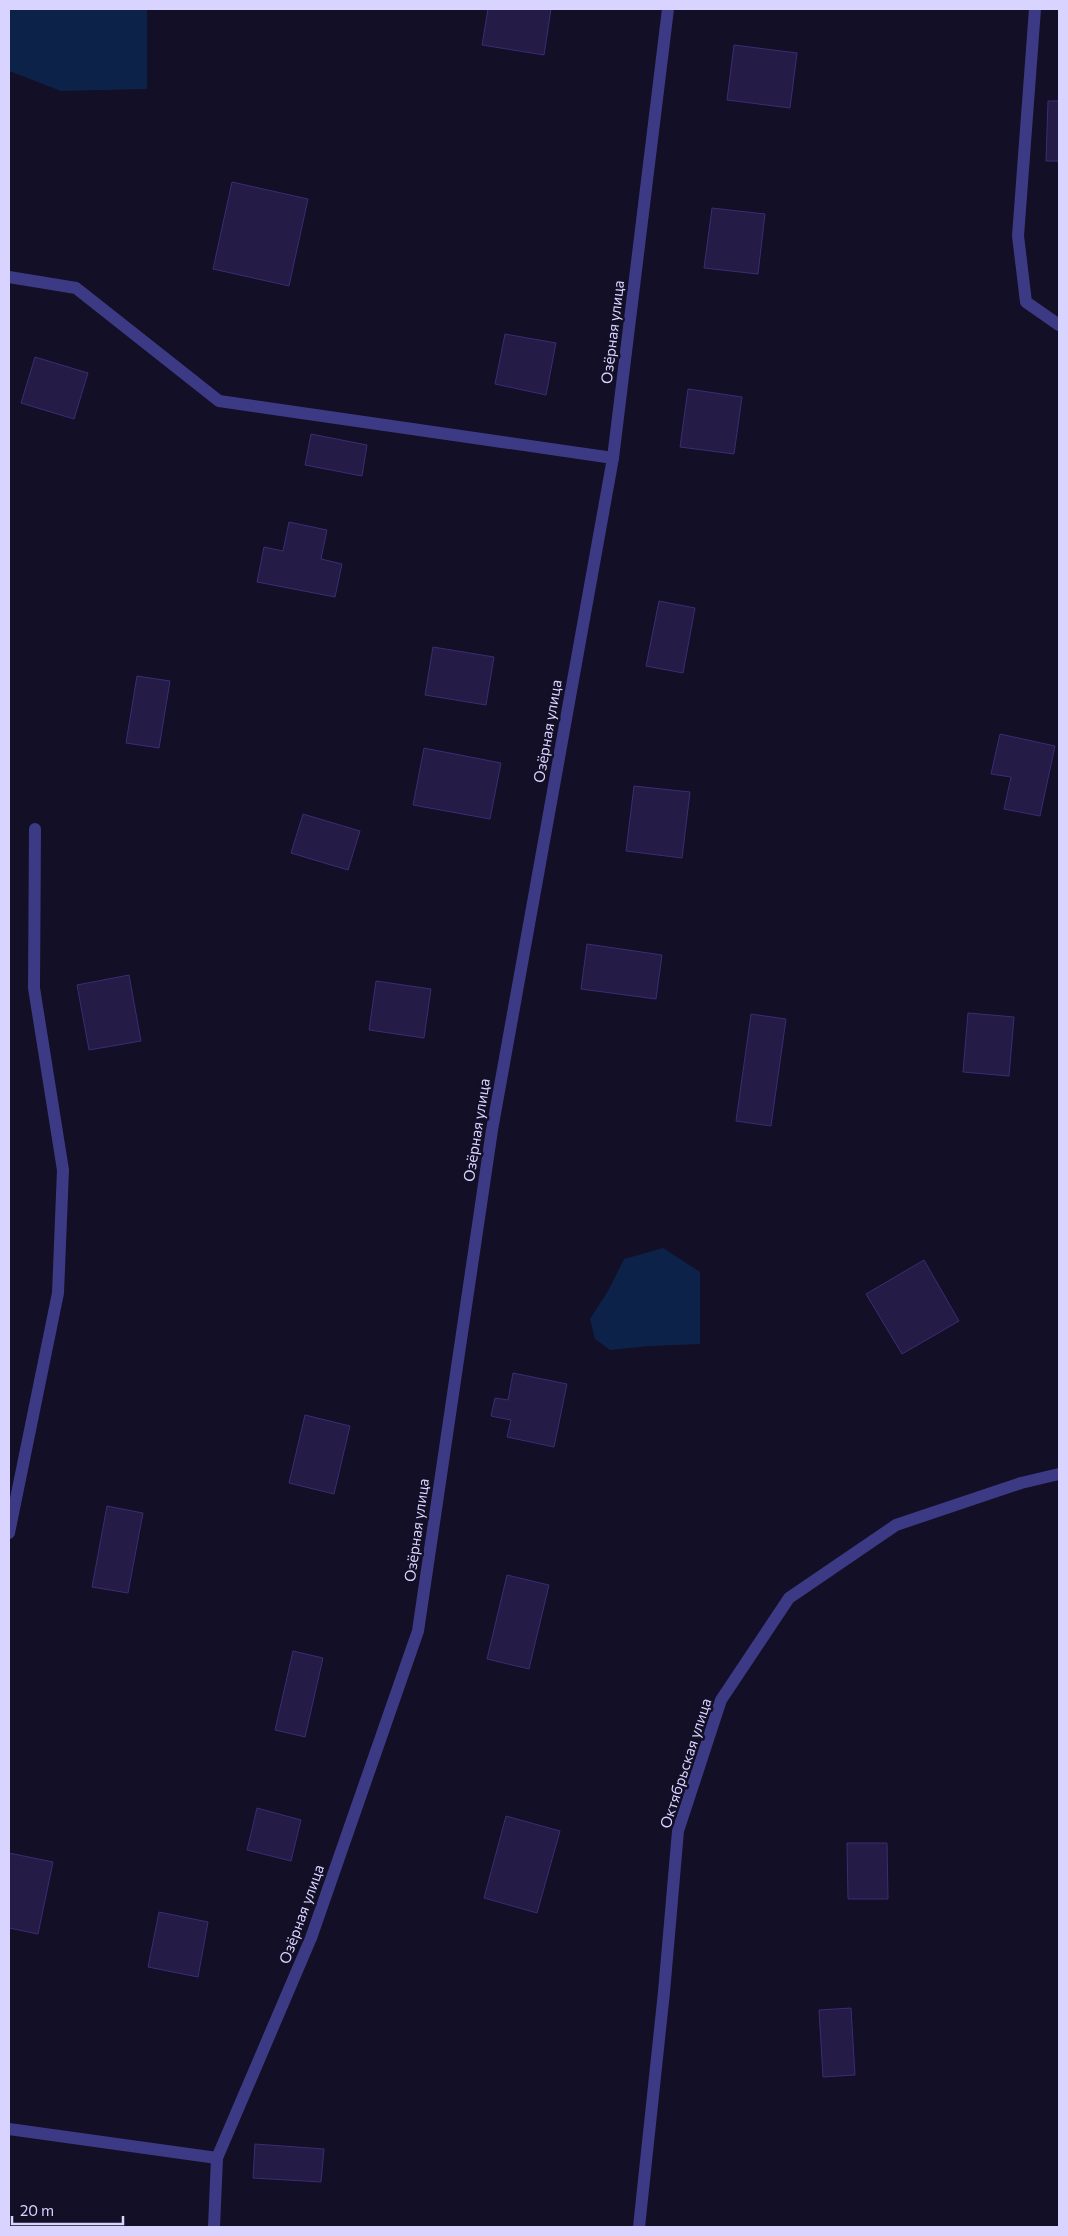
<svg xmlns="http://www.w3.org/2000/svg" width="1068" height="2236" viewBox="0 0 1068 2236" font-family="Commissioner,sans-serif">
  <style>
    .water { fill: #0c2248 }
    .building { fill: #241b47; stroke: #3b2d73 }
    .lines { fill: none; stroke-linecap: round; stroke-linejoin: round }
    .service { stroke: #3d3a85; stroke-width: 12 }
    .minor { stroke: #3d3a85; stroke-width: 12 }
    .labels { text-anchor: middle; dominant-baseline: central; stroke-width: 5; stroke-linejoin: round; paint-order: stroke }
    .street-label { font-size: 15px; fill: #d9d4ff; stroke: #130f26 }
  </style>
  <rect width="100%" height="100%" fill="#130f26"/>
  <path class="water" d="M9,9H147V89L61,91L9,71Z
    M663,1248L700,1272V1344L650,1346L610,1350L595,1339L590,1319L608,1291L624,1259Z"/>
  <path class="building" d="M488,9H551L544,55L482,45Z
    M734,45L797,53L790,108L727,100Z
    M1048,101H1059V161H1046Z
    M232,182L308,199L289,286L213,269Z
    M712,208L765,214L758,274L704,268Z
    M505,334L556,343L546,395L495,384Z
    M35,357L88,373L74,419L21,403Z
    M688,389L742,397L734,454L680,447Z
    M311,434L367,445L362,476L305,465Z
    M289,522L327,530L321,559L342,564L335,597L257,582L264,547L283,551Z
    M659,601L695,608L683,673L646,666Z
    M433,647L494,657L486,705L425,695Z
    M137,676L170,681L159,748L126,743Z
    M1000,734L1055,746L1040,816L1004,809L1011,777L991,774Z
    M424,748L501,763L490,819L413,805Z
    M634,786L690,792L682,858L626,851Z
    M303,814L360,831L348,870L291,853Z
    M587,944L662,955L656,999L581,989Z
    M129,975L141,1041L89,1050L77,985Z
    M376,981L431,989L424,1038L369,1030Z
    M968,1013L1014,1017L1009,1076L963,1072Z
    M751,1014L786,1019L771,1126L736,1121Z
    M924,1260L959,1321L902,1354L866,1294Z
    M513,1373L567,1384L554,1447L507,1437L511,1420L491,1416L495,1398L508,1400Z
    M305,1415L350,1426L334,1494L289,1483Z
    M107,1506L143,1513L128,1593L92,1587Z
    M507,1575L549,1585L529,1669L487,1659Z
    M293,1651L323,1658L305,1737L275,1730Z
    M257,1808L301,1820L291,1861L247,1850Z
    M506,1816L560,1831L537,1913L484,1898Z
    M847,1843H887L888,1899H848Z
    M9,1853L53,1862L38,1934L9,1928Z
    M159,1912L208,1922L198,1977L148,1967Z
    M851,2008L855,2075L823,2077L819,2010Z
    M255,2144L324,2149L321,2182L253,2178Z"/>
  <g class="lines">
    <path class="service" d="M9,277L76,288L219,401L613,458
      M9,1533L58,1293L63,1170L34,988L35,829
      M9,2129L217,2158"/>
    <path class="minor" d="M1035,9L1018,236L1026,302L1059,325
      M214,2227L217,2158L311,1938L418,1631L492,1130L613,458L668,9
      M639,2227L664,1992L678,1831L721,1700L789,1598L896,1525L1021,1483L1059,1474"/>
  </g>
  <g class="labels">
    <g class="street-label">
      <text transform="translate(612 332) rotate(-83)">Озёрная улица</text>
      <text transform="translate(547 731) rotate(-80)">Озёрная улица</text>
      <text transform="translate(476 1130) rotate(-81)">Озёрная улица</text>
      <text transform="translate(416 1530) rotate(-82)">Озёрная улица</text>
      <text transform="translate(685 1763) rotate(-72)">Октябрьская улица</text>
      <text transform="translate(301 1914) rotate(-70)">Озёрная улица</text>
    </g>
  </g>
  <rect width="1068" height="2236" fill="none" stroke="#d9d4ff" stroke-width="20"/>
  <path d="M12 2216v8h111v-8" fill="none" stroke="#d9d4ff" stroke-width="2.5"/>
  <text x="20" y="2216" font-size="15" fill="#d9d4ff" stroke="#130f26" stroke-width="4" paint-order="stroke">20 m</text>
</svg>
